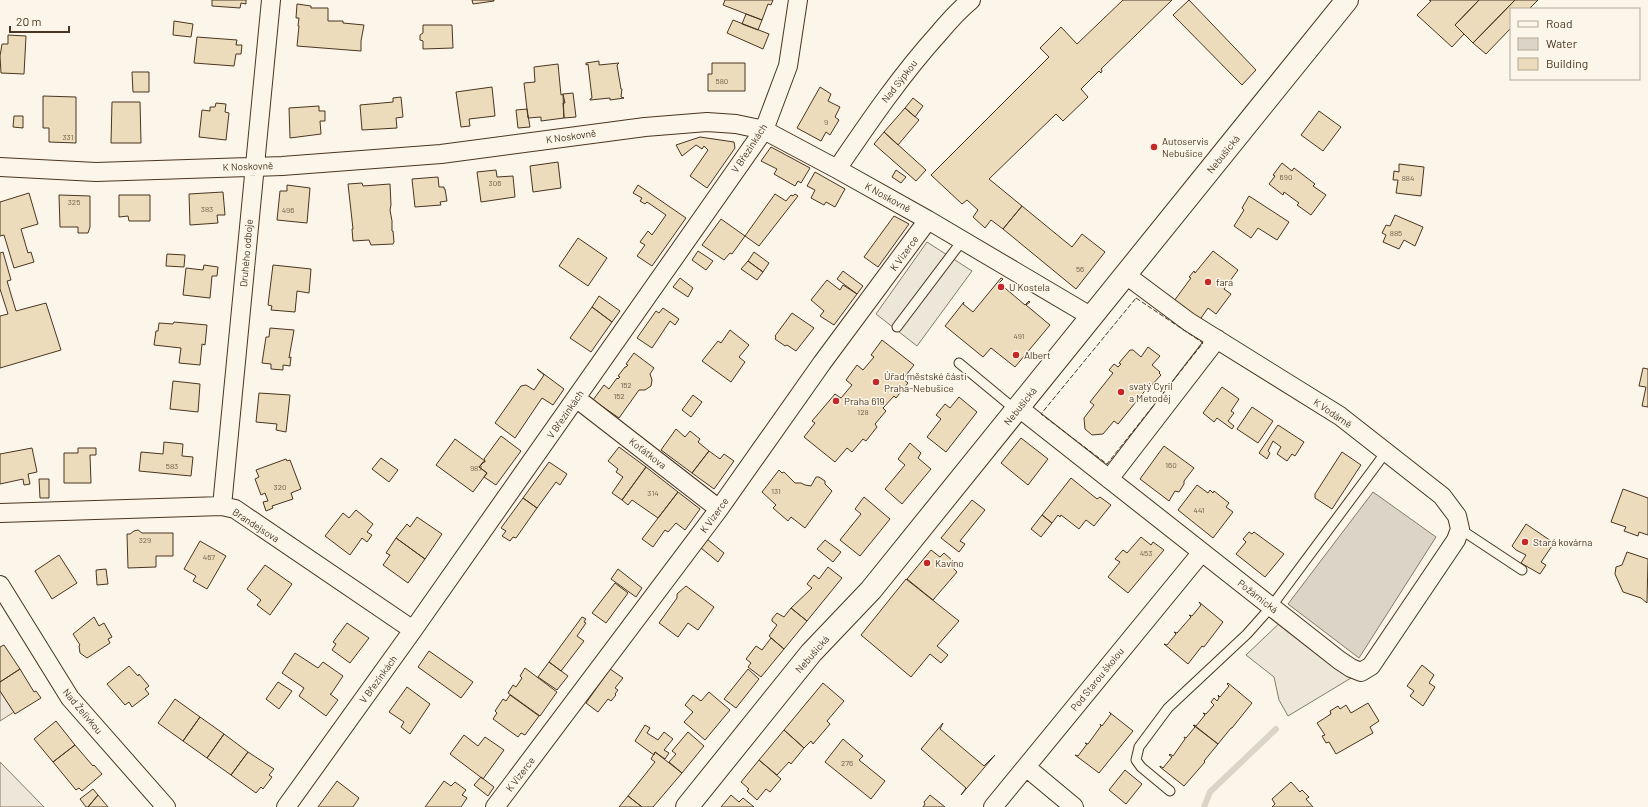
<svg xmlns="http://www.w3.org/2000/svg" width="1648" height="807" viewBox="0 0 1648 807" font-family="Barlow,sans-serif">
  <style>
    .green { fill: #ede6d9; stroke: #887966 }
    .parking { fill: #ede7d9; stroke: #887966 }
    .water { fill: #dcd4c6; stroke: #887966 }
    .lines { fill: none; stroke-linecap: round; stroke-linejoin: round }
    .stream { stroke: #dcd4c6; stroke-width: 6 }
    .building { fill: #ecdcbc; stroke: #4a3520 }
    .service-casing { stroke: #4a3520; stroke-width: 11 }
    .minor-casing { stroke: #4a3520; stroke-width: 20 }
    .tertiary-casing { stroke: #4a3520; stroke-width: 24 }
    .service { stroke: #fbf6e9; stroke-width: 9 }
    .minor { stroke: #fbf6e9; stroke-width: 18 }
    .tertiary { stroke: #fbf6e9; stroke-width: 22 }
    .fence { stroke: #4a3520; stroke-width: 1; stroke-dasharray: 5 2; stroke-linecap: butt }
    .poi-dot { fill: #c62828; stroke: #fbf6e9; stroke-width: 1.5 }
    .labels { text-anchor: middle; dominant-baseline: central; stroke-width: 3; stroke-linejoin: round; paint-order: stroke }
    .number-label { font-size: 8px; fill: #725f47 }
    .street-label { font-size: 10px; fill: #4a3520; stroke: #fbf6e9 }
    .poi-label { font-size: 10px; fill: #4a3520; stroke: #fbf6e9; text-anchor: start }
  </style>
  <rect width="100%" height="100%" fill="#fbf6e9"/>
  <path class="green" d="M0,691L14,712L0,721Z
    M0,762L44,807H0Z"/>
  <path class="parking" d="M927,242L972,271L917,346L876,314Z
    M1285,618L1361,672L1288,716L1279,700L1274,677L1246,655Z"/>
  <path class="water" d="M1373,492L1436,537L1359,658L1288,604Z"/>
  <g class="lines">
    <path class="stream" d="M1204,807L1210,792L1276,729"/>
  </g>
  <path class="building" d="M212,0H246V4L241,3L240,8L212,6Z
    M472,0H494V1L473,4Z
    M725,0H773L771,5L768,4L762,20L723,5Z
    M1123,0H1172L1101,69L1102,71L1101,73L1099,71L1081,89L1088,97L1063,121L1056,114L989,179L1022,206L1003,229L991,220L985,228L973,217L978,210L967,200L962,204L931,175L1049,57L1040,48L1061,27L1077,44Z
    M1189,0L1256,70L1242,85L1173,15Z
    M1429,0H1479L1455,25L1464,34L1452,47L1417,15L1431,1Z
    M1479,0H1515L1473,43L1455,25Z
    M1515,0H1538L1529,9H1511V28L1486,54L1473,43Z
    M297,4L311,6V8H328V21H343V23L364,25L361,41V51L297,46L299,26H298L299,18H296Z
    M746,14L762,20L758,30L742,24Z
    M733,20L769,34L763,49L727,33Z
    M174,21L193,24L191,37L173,35Z
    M423,25H452L453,48L423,49V41L420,40V35L423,33Z
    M8,35L26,36L24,74L1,73L0,56L2,44H8Z
    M197,37L237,40L236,45H242L241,54H236L234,66L194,63Z
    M599,61V65L619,63L617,65L621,89H622L621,97L624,98L610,100V98L590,100V99L592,98L588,64L586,65V63Z
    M712,63H745V91H708V74H712Z
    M558,64L561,95L563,94L565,103H563L564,118L541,121V117L528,118L524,83L535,82L534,67Z
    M132,72H149V92H133Z
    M492,87L495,116L469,119L470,126L461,127L456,92Z
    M820,87L831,94L828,101L840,107L835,117L839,120L830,135L826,132L821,141L797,128Z
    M573,93L576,117L564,118L563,94Z
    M43,96L76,97V143L49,142V128H43Z
    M401,97L403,117L396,118L397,128L362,130L360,105L393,102V98Z
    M913,98L923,106L915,117L905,108Z
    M112,102H140L141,143H111Z
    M216,103L226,104L225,112L229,113L226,140L199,137L202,110L210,111V107H215Z
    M319,106V111H325V121H320L321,134L290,138L289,108Z
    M905,108L919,120L898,145L884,132Z
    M527,109L530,127L518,128L516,110Z
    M1319,111L1341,127L1323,151L1301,135Z
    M14,116H23V128L13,127Z
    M884,132L926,170L916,181L874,144Z
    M700,137L734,142L735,148L707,188L690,176L708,150L704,146L702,149L696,145L682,156L676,145Z
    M771,147L810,168L801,183L798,181L795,186L774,174L777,169L761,161Z
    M558,162L561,188L533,192L530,166Z
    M1282,163L1292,171L1294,168L1315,184L1313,186L1326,195L1311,215L1297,205L1299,203L1284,192L1283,195L1269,184L1275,176L1273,175Z
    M1399,164L1424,167L1421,196L1396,193L1398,180H1393L1394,171L1399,172Z
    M496,170L497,177L513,176L515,197L481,202L477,172Z
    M896,170L906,177L901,183L892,177Z
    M815,172L845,189L835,207L826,202L824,205L811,198L815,190L807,186Z
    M438,177L439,187H444V189H445L447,201L440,202L441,205L415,207L412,179Z
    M362,183L363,186L390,184L391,205L390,210L392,221V231H393L394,242L393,244L371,245L369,240L353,241L352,229H353L348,184Z
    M287,185L310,188L307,223L277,220L280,191H287Z
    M638,185L686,218L652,266L637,256L645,245L640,242L648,231L652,235L666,215L647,202L645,204L640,201L642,198L633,193Z
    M223,192L225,215H217L218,223L190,225L189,194Z
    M29,193L38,224L21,229L28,253L31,252L34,262L14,268L4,235L0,236V202Z
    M775,194L786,201L791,195L793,196L795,194L798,196L759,246L745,236Z
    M59,195L90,196V227L88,233H78V227H60Z
    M119,195H150V221H129L128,216L119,217Z
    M1249,196L1289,222L1277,240L1258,228L1251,238L1234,226L1244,210L1242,208Z
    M1022,206L1072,247L1082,234L1105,252L1076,289L1003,229Z
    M1395,215L1423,227L1415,246L1404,240L1399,249L1383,242L1386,235L1382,233L1386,225L1390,226Z
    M894,216L909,224L878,267L864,257Z
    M721,219L745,236L732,254L730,253L724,260L702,245Z
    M578,238L607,258L588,286L559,266Z
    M698,251L713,261L706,270L692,260Z
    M1213,251L1238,270L1224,289L1231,294L1216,314L1208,308L1199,321L1174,301L1191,278L1189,277L1194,271L1195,273Z
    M3,252L11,280L7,281L16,311L46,303L61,350L0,368V316L8,314L0,289V253Z
    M754,252L769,263L763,272L748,261Z
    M167,254L185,255L184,267L166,266Z
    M748,261L763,272L757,280L741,269Z
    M204,265L218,267L217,276H212L210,298L183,295L186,268L203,270Z
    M273,265L311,269L309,293L297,291L295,312L271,310L272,306L268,305Z
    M843,271L863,286L857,294L837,279Z
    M680,278L693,288L688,297L673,287Z
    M1001,278L1003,279L999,283L1025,305L1029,301L1030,302L1026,305L1050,325L1015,367L991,348L983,357L945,326L964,302L963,304L973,312Z
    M827,280L840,290L843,285L857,294L834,325L820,316L824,311L811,300Z
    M599,296L620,311L612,322L592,307Z
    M592,307L612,322L591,352L570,338Z
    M663,308L679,319L675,325L670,321L652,348L637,338L656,311L659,313Z
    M792,313L814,328L796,351L787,345L785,346L775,339L776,337L775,336Z
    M174,322L207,325L205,345L202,344L200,365L179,363L181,348L154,345L156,331H158L159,323L173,324Z
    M270,328L294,330L289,358L291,357L290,366L283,365V370L271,369V364L262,363L266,337H269Z
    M730,330L749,345L739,357L745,362L731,382L702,361L718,341L721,343Z
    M882,340L914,365L903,379L908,383L896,398L894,396L883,408L886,411L875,424L877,427L866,441L863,439L852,452L847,448L835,462L804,437L815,423L812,421L835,394L841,398L852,385L846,380L857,365L863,370L874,357L871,355Z
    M1148,347L1160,356L1152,365L1160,372L1159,373L1161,375L1150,387H1148L1118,424L1114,421L1103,434L1092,435L1085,429L1084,418L1094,405L1090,402L1113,373L1109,370L1114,364L1118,367L1121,364L1119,363L1130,350H1133L1141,357Z
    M634,353L654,368L650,374L652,380L651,386L645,390H639L619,418L593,400L604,385L609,389L617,378L618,379L620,377L618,376L625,367H626L628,365L626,364Z
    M1643,368L1648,369V407L1642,406L1646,387L1639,386Z
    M537,369L564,389L553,405L542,398L515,438L495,423L521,386L526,385L534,390L544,375Z
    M173,381L200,384L198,412L170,409Z
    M1222,387L1239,399L1231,411L1234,413L1228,421L1234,426L1232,429L1217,418L1214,422L1203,413Z
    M259,393L290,395L286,432L276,430L277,424L256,422Z
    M693,395L702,402L691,417L682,410Z
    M959,397L977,412L946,452L927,437L941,419L936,415L945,404L950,408Z
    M1252,407L1273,421L1258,443L1237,429Z
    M1278,425L1304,442L1295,456L1292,454L1287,461L1277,454L1281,447L1273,441L1268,451L1270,453L1267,459L1259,453Z
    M676,429L685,437L690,431L700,439L698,442L709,451L692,473L661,450Z
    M501,436L521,451L496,485L484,477L487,473L479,467L483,462H485V461L484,459Z
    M1021,438L1048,459L1028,485L1001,463Z
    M455,439L485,461L479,467L487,473L473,492L436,465Z
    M164,442L183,444L182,456L193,457L191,476L139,471L141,452L163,454Z
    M910,443L921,453L918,458L931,469L902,504L885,489L905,465L898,459Z
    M1164,446L1194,468L1184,481V484L1179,492L1175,491L1169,501L1140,479Z
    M619,447L646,467L622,500L612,493L623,477L616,472L618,469L608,461Z
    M32,448L37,472L28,474L30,484L24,485L23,479L0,484V454Z
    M78,448H96V455H90L91,483H64V453H78Z
    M709,451L720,459L724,454L734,461L714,489L692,473Z
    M1342,452L1361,465L1332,509L1315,498V494Z
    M381,458L398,470L389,482L372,469Z
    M286,459L287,461L290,460L301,489L291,493L293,499L272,506L273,508L266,511L263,502L268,501L265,493L261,495L255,479L259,477L256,470Z
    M549,462L567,474L560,485L556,482L537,508L523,498Z
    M646,467L678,492L658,518L632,500L628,505L622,500Z
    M779,470L782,473L784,472L795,483H801L805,485L811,486L816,477H819L825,481V484L832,491L805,528L791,517L788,521L773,508L776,505L762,492Z
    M1071,478L1097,499L1100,497L1111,505L1094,526L1086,520L1079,529L1061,515L1060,517L1058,515L1052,523L1042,515Z
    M39,479H49V498H40Z
    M1197,485L1208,493L1210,490L1213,493L1214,491L1229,503L1226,507L1233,512L1213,538L1178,510Z
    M1623,489L1648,498V535L1639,532L1638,536L1624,531L1626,527L1611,522Z
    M678,492L700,509L685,530L676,523L668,532L665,530L653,547L642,539Z
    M864,497L890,519L860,556L840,540L861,514L855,509Z
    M523,498L537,508L516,538L513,537L510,541L502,536L506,531L501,528Z
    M972,500L985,510L960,541L965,544L959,552L941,538Z
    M356,510L373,524L367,532L372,535L367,542L362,538L350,555L325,536L343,513L349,518Z
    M1042,515L1052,523L1041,537L1031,529Z
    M417,517L442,534L425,559L396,538L407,524L410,527Z
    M1526,524L1554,543L1541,562L1546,565L1540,574L1521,563L1526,555L1516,550L1512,546Z
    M138,530L142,533H173V556H156V567L128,568L127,534H130L134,531Z
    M1249,532L1252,534L1254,532L1284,554L1265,577L1236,554L1246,542L1243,539Z
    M1141,537L1151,545L1153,542L1164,550L1128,593L1108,577L1120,562L1115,559L1123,550L1127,553Z
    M396,538L425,559L408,583L383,565L390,555L386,553Z
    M707,539L724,553L718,562L701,548Z
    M825,540L841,552L833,562L817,549Z
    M200,541L226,556L207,589L193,581L196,576L184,569Z
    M931,550L940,557L944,553L954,562L951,566L957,572L933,600L907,579Z
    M1627,552L1648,559L1647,603L1641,598L1623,592L1615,574L1616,567L1622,565Z
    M59,555L77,583L52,599L35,571Z
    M265,565L292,584L270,615L257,605L261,600L247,589Z
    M828,567L842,578L807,621L791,608L812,588L807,584L814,575L819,579Z
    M106,569L108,584L97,585L96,570Z
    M618,569L642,588L636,597L611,579Z
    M906,579L959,621L937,646L948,655L941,663L930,654L911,677L861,635Z
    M615,583L628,593L606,623L592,613Z
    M686,586L714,607L698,630L688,623L678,637L659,623L677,598V594Z
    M1199,602L1223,622L1204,647L1202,646L1188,664L1164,644L1167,645L1176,634L1174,632L1177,633L1191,617L1189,615L1192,616L1201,605Z
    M791,608L807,621L784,649L769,636L777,625L772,621V619L777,613L784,617Z
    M94,617L99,626L104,623L112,637L108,639L110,643L87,658L80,653L79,646L80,645L73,634Z
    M582,617L586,619L584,622L586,623L577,636L584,641L561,671L549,662Z
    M347,623L369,638L350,663L332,650L336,644L333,642Z
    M771,638L784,649L761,677L748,667L751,663L746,659L756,646L762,650Z
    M4,645L20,669L0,682V647Z
    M429,651L473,682L461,698L418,667Z
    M295,653L318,668L323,662L343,676L331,694H330L338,700L326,716L299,696L304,688L282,673Z
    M549,662L568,676L557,690L538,677Z
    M1422,665L1434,675L1429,683L1435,687L1423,706L1410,696L1414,691L1407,686Z
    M129,666L138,676L139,674L149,686L145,689L149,694L132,707L129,702L125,705L107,684Z
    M525,668L557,692L540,716L508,693L513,685L516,687L522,678L520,676Z
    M20,669L34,692L36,691L41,698L15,714L0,691V682Z
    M610,669L623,678L615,688L618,690L615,694L616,695L611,701L608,699L598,712L586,703Z
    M748,669L759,679L736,708L724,699Z
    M278,682L292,691L279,709L266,699Z
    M823,683L844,701L827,721L830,724L813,744L811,741L804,748L784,730Z
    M1228,683L1252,703L1232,728H1231L1218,744L1194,725L1196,726L1205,715L1203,713L1206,714L1214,705L1211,702L1214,698L1217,701L1219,698L1218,695L1220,697L1229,686L1227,684Z
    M407,687L430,704L410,734L401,727L404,722L389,712Z
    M709,692L730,710L705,740L684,722L693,712L685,705L693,695L701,701Z
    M510,695L539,716L525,735L521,733L518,737L493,719L497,713L495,711L503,699L506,701Z
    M175,699L200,717L183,741L158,723Z
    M1368,703L1379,721L1370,727L1373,733L1336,754L1329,742L1326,743L1322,736L1325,735L1317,723L1331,714L1330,711L1338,706L1340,709L1346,705L1351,713Z
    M1109,712L1133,731L1099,773L1075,755L1078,756L1087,744L1085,743L1088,744L1101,726L1100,724L1102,726L1111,714Z
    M200,717L224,734L207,758L183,741Z
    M56,721L75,745L53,762L34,739Z
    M943,723L940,729L984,766L995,755L961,795L966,788L921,749Z
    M645,725L650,728L647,733L658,740L664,732L673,739L664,750L669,753L665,759L655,752L654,755L635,741Z
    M1193,725L1218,744L1204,761L1205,762L1184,786L1160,767V766L1163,768L1172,757L1169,755L1170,754L1173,756L1185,739L1184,737L1186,738L1195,727Z
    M784,730L804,748L791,764L789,762L777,775L759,760Z
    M688,732L704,746L682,773L669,762L676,754L672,751Z
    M224,734L248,752L231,775L207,758Z
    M464,735L478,746L485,737L504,750L483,779L450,754Z
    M843,739L863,756L859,760L885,781L871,799L825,762Z
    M75,745L93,766L94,765L102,774L82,791L79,788L76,790L53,762Z
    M248,752L274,769L269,775L272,777L263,789L261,787L256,793L231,775Z
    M655,752L682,773L653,807H642L628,796L655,762L651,759Z
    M759,760L781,779L770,792L766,789L757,800L747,791L749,789L741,782Z
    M1125,770L1142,784L1126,804L1109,790Z
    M481,777L494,787L488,796L474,785Z
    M337,781L359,798L353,807H318Z
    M444,781L451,786L455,782L466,790L462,795L467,798L461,807H425Z
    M1291,782L1300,792L1302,790L1309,797L1306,799L1313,807H1272L1275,804L1272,799Z
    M93,789L98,795L88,807H86L80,799Z
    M98,795L108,807H88Z
    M731,795L739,802L743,798L754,807H721Z
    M930,795L945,807H923L925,804L924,802Z
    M628,796L642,807H619Z"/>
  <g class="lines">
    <g class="service-casing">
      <path id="service" d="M897,327L962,241
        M959,363L1017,411
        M1460,529L1522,570
        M1170,791L1141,767L1136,760L1139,747L1168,708L1247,634L1271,607L1386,452"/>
    </g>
    <g class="minor-casing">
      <path id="minor" d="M0,167L96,172L282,166L441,154L645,127L707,122L736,124L764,130L837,169L928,220L1092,317
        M837,169C869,122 901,75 939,33C949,21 959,10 971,0
        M576,398L719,509
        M1019,408L1339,660L1351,668L1361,672L1371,666L1456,540L1460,529L1457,516L1442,496L1340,416L1189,322L1126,275
        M1109,479L1217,339
        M222,506L271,0
        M0,513L222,506L235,509L413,630
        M0,585L70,698L166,807
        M1026,767L1074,807
        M286,807L413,630L764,130L788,66L798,0
        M495,807L719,509L822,363L928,220
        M993,807L1202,552"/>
    </g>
    <g class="tertiary-casing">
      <path id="tertiary" d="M687,807L811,653L871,590L1347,0"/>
    </g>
    <use href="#service" class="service"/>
    <use href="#minor" class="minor"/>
    <use href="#tertiary" class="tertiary"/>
    <path class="fence" d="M1136,298L1203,343L1107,464L1041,414Z"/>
  </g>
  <g class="poi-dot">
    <circle cx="1154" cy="147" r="4"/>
    <circle cx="1208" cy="282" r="4"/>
    <circle cx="1001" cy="287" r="4"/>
    <circle cx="1016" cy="355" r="4"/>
    <circle cx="876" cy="382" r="4"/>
    <circle cx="1121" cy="392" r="4"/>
    <circle cx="836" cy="401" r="4"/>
    <circle cx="1525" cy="542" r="4"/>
    <circle cx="927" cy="563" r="4"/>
  </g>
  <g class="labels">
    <g class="number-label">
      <text x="722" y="81">580</text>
      <text x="826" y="122">9</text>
      <text x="68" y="137">331</text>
      <text x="1286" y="177">690</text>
      <text x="1408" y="178">884</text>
      <text x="495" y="183">306</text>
      <text x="74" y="202">325</text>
      <text x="207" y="209">383</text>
      <text x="288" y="210">496</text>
      <text x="1396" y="233">885</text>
      <text x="1080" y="269">56</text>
      <text x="1019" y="336">491</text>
      <text x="626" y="385">152</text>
      <text x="619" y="396">152</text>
      <text x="863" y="412">128</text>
      <text x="1171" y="465">160</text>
      <text x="172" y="466">583</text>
      <text x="476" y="468">987</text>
      <text x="280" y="487">320</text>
      <text x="776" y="491">131</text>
      <text x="653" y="493">314</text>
      <text x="1199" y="510">441</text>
      <text x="145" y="540">329</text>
      <text x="1146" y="553">453</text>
      <text x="209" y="557">467</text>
      <text x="847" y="763">276</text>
    </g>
    <g class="street-label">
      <text transform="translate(899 81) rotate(-52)">Nad Sýpkou</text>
      <text transform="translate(571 136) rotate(-8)">K Noskovně</text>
      <text transform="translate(749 148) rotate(-57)">V Březinkách</text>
      <text transform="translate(1223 154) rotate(-51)">Nebušická</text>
      <text transform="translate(248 166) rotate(-2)">K Noskovně</text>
      <text transform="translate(888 197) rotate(29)">K Noskovně</text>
      <text transform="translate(246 253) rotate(-85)">Druhého odboje</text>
      <text transform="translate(904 253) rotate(-54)">K Vizerce</text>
      <text transform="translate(1020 406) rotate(-51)">Nebušická</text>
      <text transform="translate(1333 413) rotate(34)">K Vodárně</text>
      <text transform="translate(565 414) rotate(-55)">V Březinkách</text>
      <text transform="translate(648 453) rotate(38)">Koťátkova</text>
      <text transform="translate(714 515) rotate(-54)">K Vizerce</text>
      <text transform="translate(256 525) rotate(33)">Brandejsova</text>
      <text transform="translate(1258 596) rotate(38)">Požárnická</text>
      <text transform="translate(812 654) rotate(-49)">Nebušická</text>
      <text transform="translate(378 679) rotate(-54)">V Březinkách</text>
      <text transform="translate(1097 679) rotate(-51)">Pod Starou školou</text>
      <text transform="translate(83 711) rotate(50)">Nad Želivkou</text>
      <text transform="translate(520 774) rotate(-53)">K Vizerce</text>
    </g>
    <g class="poi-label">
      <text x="1162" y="141">Autoservis<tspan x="1162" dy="12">Nebušice</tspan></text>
      <text x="1216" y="282">fara</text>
      <text x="1009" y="287">U Kostela</text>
      <text x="1024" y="355">Albert</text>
      <text x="884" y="376">Úřad městské části<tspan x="884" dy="12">Praha-Nebušice</tspan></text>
      <text x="1129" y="386">svatý Cyril<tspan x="1129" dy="12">a Metoděj</tspan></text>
      <text x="844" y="401">Praha 619</text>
      <text x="1533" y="542">Stará kovárna</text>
      <text x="935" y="563">Kavíno</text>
    </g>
  </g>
  <rect x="1510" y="8" width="130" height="72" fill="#fbf6e9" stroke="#b4a999"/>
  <rect x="1518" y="21" width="20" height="6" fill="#fbf6e9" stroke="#b4a999"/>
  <text x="1546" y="28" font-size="12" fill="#4a3520">Road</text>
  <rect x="1518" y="38" width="20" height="12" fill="#dcd4c6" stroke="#b4a999"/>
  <text x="1546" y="48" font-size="12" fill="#4a3520">Water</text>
  <rect x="1518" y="58" width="20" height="12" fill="#ecdcbc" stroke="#b4a999"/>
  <text x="1546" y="68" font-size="12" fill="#4a3520">Building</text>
  <path d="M10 26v6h59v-6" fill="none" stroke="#4a3520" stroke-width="2"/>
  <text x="16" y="26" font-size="12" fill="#4a3520" stroke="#fbf6e9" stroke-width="3" paint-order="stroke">20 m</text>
</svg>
